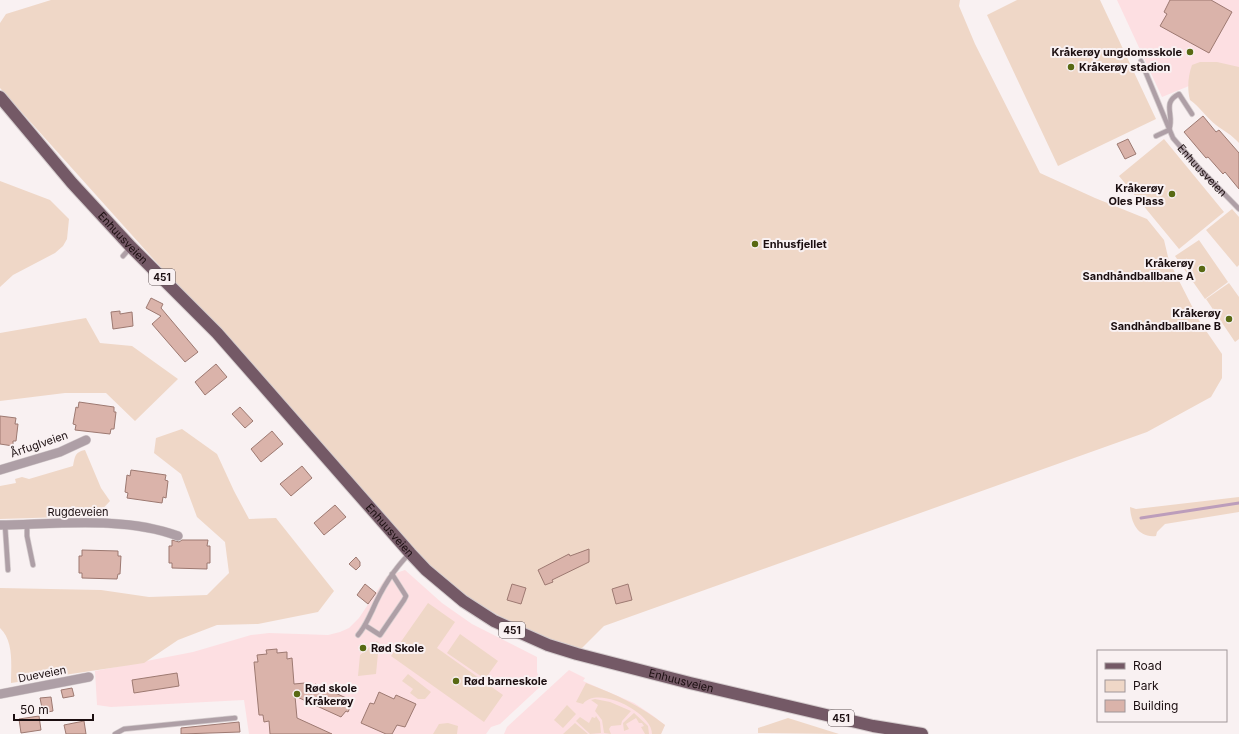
<svg xmlns="http://www.w3.org/2000/svg" width="1239" height="734" viewBox="0 0 1239 734" font-family="Inter,sans-serif">
  <style>
    .built { fill: #fddfe2 }
    .green { fill: #efd7c7 }
    .lines { fill: none; stroke-linecap: round; stroke-linejoin: round }
    .stream { stroke: #bc9dbb; stroke-width: 3 }
    .building { fill: #dab3aa; stroke: #9d7971 }
    .lane-casing { stroke: #d5cdce; stroke-width: 6 }
    .street-casing { stroke: #d5cdce; stroke-width: 10 }
    .primary-casing { stroke: #d5cdce; stroke-width: 14 }
    .lane { stroke: #ae9fa6; stroke-width: 4.5 }
    .street { stroke: #ae9fa6; stroke-width: 9 }
    .primary { stroke: #745966; stroke-width: 12 }
    .poi-dot { fill: #586913; stroke: #f9f1f2; stroke-width: 1.5 }
    .labels { text-anchor: middle; dominant-baseline: central; stroke-width: 4; stroke-linejoin: round; paint-order: stroke }
    .shield { fill: #f9f1f2; stroke: #5e5254; stroke-width: 1 }
    .shield-label { font-size: 10px; font-weight: bold; fill: #1b0e10 }
    .poi-label { font-size: 11px; font-weight: bold; fill: #1b0e10; stroke: #f9f1f2; text-anchor: start }
    .street-label { font-size: 11px; fill: #1b0e10; stroke: #f9f1f2 }
  </style>
  <rect width="100%" height="100%" fill="#f9f1f2"/>
  <path class="built" d="M1117,0H1239V123L1203,109L1189,86L1162,97Z
    M405,570L442,603L472,624L537,657V672L542,685L500,724L491,727L486,734H249L244,700L111,707L97,705L95,671L193,652L251,635L269,633L328,635L340,632L349,628L359,618L387,576Z
    M569,670L585,678L583,681L634,703L652,715L665,725L661,734H504L507,727Z"/>
  <path class="green" d="M51,0H960L959,6L975,44L1040,173L1095,198L1147,219L1164,240L1169,261L1200,322L1222,354V378L1211,397L1147,432L604,626L581,649L532,635L445,584L0,88V23L6,14Z
    M1017,0H1100L1156,119L1058,166L987,15Z
    M1200,62H1217L1239,67V143C1232,135 1224,131 1216,125C1206,117 1200,107 1190,100C1187,89 1188,76 1192,65Z
    M1164,139L1224,212L1179,249L1119,176Z
    M0,181L50,200L69,219L67,239L63,246L55,253L13,275L0,287Z
    M1232,209L1239,217V265L1237,267L1206,230Z
    M1199,240L1228,282L1205,299L1175,256Z
    M1229,283L1239,297V339L1235,342L1206,299Z
    M86,318L100,343L132,346L178,379L135,421L106,393H65L0,401V333Z
    M182,429L217,454L234,491L249,519L276,518L334,591L318,612L258,624L217,625L178,640L144,663L11,683C11,665 14,641 0,628V588L101,590L149,597L207,595L229,573L225,542L197,517L181,474L154,453L156,438Z
    M85,450L101,488L110,501L96,516L0,519V486L16,483L15,479L22,477L29,479L73,466C75,456 75,452 85,450Z
    M1239,497V512L1165,524L1157,532L1156,536C1138,538 1131,523 1130,507L1136,509Z
    M428,603L455,622L437,648L503,695L484,722L391,656Z
    M460,634L498,661L485,679L447,653Z
    M377,641L379,643L376,674L358,676L360,655Z
    M408,674L431,692L425,699H418L410,693L413,689L402,681Z
    M586,683C615,694 641,706 665,725L661,734H652C652,712 597,685 583,704L576,702Z
    M595,699L610,702L631,711L622,721L621,725L611,726L609,729L611,734L604,733L602,720L595,711L598,705L591,700Z
    M567,705L576,714L563,728L554,720Z
    M634,713L648,726L649,734H645L641,727L644,726L642,723H639L636,718L626,724L629,729L624,731L623,723Z
    M596,716L600,722L601,733L590,734L576,721L580,717L589,723L592,717L595,718Z
    M788,718L839,734H842L758,733V728Z
    M448,723L458,726L457,734H433L439,724Z
    M575,723L588,734H563Z"/>
  <g class="lines">
    <path class="stream" d="M1141,518L1239,503"/>
  </g>
  <path class="building" d="M1170,0H1211L1232,12L1209,53L1160,26L1167,14L1164,12Z
    M1203,116L1216,132L1219,130L1239,153V189L1225,172L1223,174L1208,157L1206,158L1184,132Z
    M1128,139L1136,154L1125,159L1117,144Z
    M151,298L163,304L161,308L198,352L185,362L152,324L161,316L146,308Z
    M120,311V314L132,312L133,326L113,329L111,312Z
    M216,364L227,377L205,395L195,382Z
    M79,402L114,407V412H116L114,429H111L110,434L75,430L76,425L73,424L76,407L78,408Z
    M240,407L253,421L245,428L232,414Z
    M0,416L16,418L15,424H18L16,441H13V446L0,444Z
    M272,431L283,444L261,462L251,449Z
    M302,466L312,478L291,496L280,484Z
    M131,470L166,475L165,480L168,481L166,498L163,497L162,503L127,498L128,493L125,492L127,475L130,476Z
    M335,505L346,517L324,535L314,523Z
    M172,540L179,542L182,540H208L207,546H210V563H207V569L172,568V563H169V546H172Z
    M589,549V562L552,580L553,582L545,585L538,570L569,554L570,556Z
    M82,550L118,551V556H121L120,574H118L117,579L82,578V573H79V556H82Z
    M356,557L360,562V566L356,570L349,564Z
    M365,584L376,593L368,604L357,595Z
    M512,584L526,588L521,604L507,600Z
    M628,584L632,600L616,604L612,589Z
    M277,649V653L287,652V659L292,658L294,684L305,683L314,687L315,684L353,701L348,712L346,711L341,717L295,696L297,718L332,734H270L269,721L264,722L263,715H259L254,662H258L257,655L267,654L266,650Z
    M177,673L179,686L134,693L132,680Z
    M72,688L74,696L63,698L61,690Z
    M379,692L394,699L396,695L416,704L405,727L397,725L392,734H386L361,723L370,703L374,704Z
    M51,697L53,711L43,713L40,698Z
    M39,716L41,730L21,733L19,719Z
    M84,721L86,734H66L64,725Z
    M239,722L240,732L181,734V728Z"/>
  <g class="lines">
    <g class="lane-casing">
      <g id="lane">
        <path id="s1" d="M1141,61L1173,138L1198,167L1239,209"/>
        <path d="M1156,136L1169,130C1175,115 1161,103 1179,94L1192,114"/>
        <path d="M123,256L131,247"/>
        <path d="M5,525L8,570"/>
        <path d="M27,525V536L33,565"/>
        <path d="M366,626L380,635L404,600L406,596L392,574"/>
        <path d="M358,635C365,627 367,621 372,611C381,590 394,569 410,553"/>
        <path d="M115,734L124,729L235,718"/>
      </g>
    </g>
    <g class="street-casing">
      <path id="street" d="M0,470L60,452L86,440
        M0,525C57,524 125,516 178,536
        M0,694L89,677"/>
    </g>
    <g class="primary-casing">
      <g id="primary">
        <path id="s2" d="M0,97L72,183L131,247L217,333L410,553L426,570L463,601L494,621L548,645L577,654L690,683L873,726L922,734"/>
      </g>
    </g>
    <use href="#lane" class="lane"/>
    <use href="#street" class="street"/>
    <use href="#primary" class="primary"/>
  </g>
  <g class="poi-dot">
    <circle cx="1190" cy="52" r="4"/>
    <circle cx="1071" cy="67" r="4"/>
    <circle cx="1172" cy="194" r="4"/>
    <circle cx="755" cy="244" r="4"/>
    <circle cx="1202" cy="269" r="4"/>
    <circle cx="1229" cy="319" r="4"/>
    <circle cx="363" cy="648" r="4"/>
    <circle cx="456" cy="681" r="4"/>
    <circle cx="297" cy="694" r="4"/>
  </g>
  <g class="labels">
    <g class="shield">
      <rect x="149" y="269" width="26" height="16" rx="3"/>
      <rect x="499" y="622" width="26" height="16" rx="3"/>
      <rect x="828" y="710" width="26" height="16" rx="3"/>
    </g>
    <g class="shield-label">
      <text x="162" y="277">451</text>
      <text x="512" y="630">451</text>
      <text x="841" y="718">451</text>
    </g>
    <g class="poi-label">
      <text x="1182" y="52" text-anchor="end">Kråkerøy ungdomsskole</text>
      <text x="1079" y="67">Kråkerøy stadion</text>
      <text x="1164" y="188" text-anchor="end">Kråkerøy<tspan x="1164" dy="13">Oles Plass</tspan></text>
      <text x="763" y="244">Enhusfjellet</text>
      <text x="1194" y="263" text-anchor="end">Kråkerøy<tspan x="1194" dy="13">Sandhåndballbane A</tspan></text>
      <text x="1221" y="313" text-anchor="end">Kråkerøy<tspan x="1221" dy="13">Sandhåndballbane B</tspan></text>
      <text x="371" y="648">Rød Skole</text>
      <text x="464" y="681">Rød barneskole</text>
      <text x="305" y="688">Rød skole<tspan x="305" dy="13">Kråkerøy</tspan></text>
    </g>
    <g class="street-label">
      <text stroke="none"><textPath href="#s1" startOffset="127">Enhuusveien</textPath></text>
      <text stroke="none"><textPath href="#s2" startOffset="187">Enhuusveien</textPath></text>
      <text transform="translate(39 444) rotate(-19)">Årfuglveien</text>
      <text x="78" y="512">Rugdeveien</text>
      <text stroke="none"><textPath href="#s2" startOffset="583">Enhuusveien</textPath></text>
      <text transform="translate(42 674) rotate(-11)">Dueveien</text>
      <text stroke="none"><textPath href="#s2" startOffset="919">Enhuusveien</textPath></text>
    </g>
  </g>
  <rect x="1097" y="650" width="130" height="72" fill="#f9f1f2" stroke="#a09698"/>
  <rect x="1105" y="663" width="20" height="6" fill="#745966" stroke="#a09698"/>
  <text x="1133" y="670" font-size="12" fill="#1b0e10">Road</text>
  <rect x="1105" y="680" width="20" height="12" fill="#efd7c7" stroke="#a09698"/>
  <text x="1133" y="690" font-size="12" fill="#1b0e10">Park</text>
  <rect x="1105" y="700" width="20" height="12" fill="#dab3aa" stroke="#a09698"/>
  <text x="1133" y="710" font-size="12" fill="#1b0e10">Building</text>
  <path d="M14 714v6h79v-6" fill="none" stroke="#1b0e10" stroke-width="2"/>
  <text x="20" y="714" font-size="12" fill="#1b0e10" stroke="#f9f1f2" stroke-width="3" paint-order="stroke">50 m</text>
</svg>
